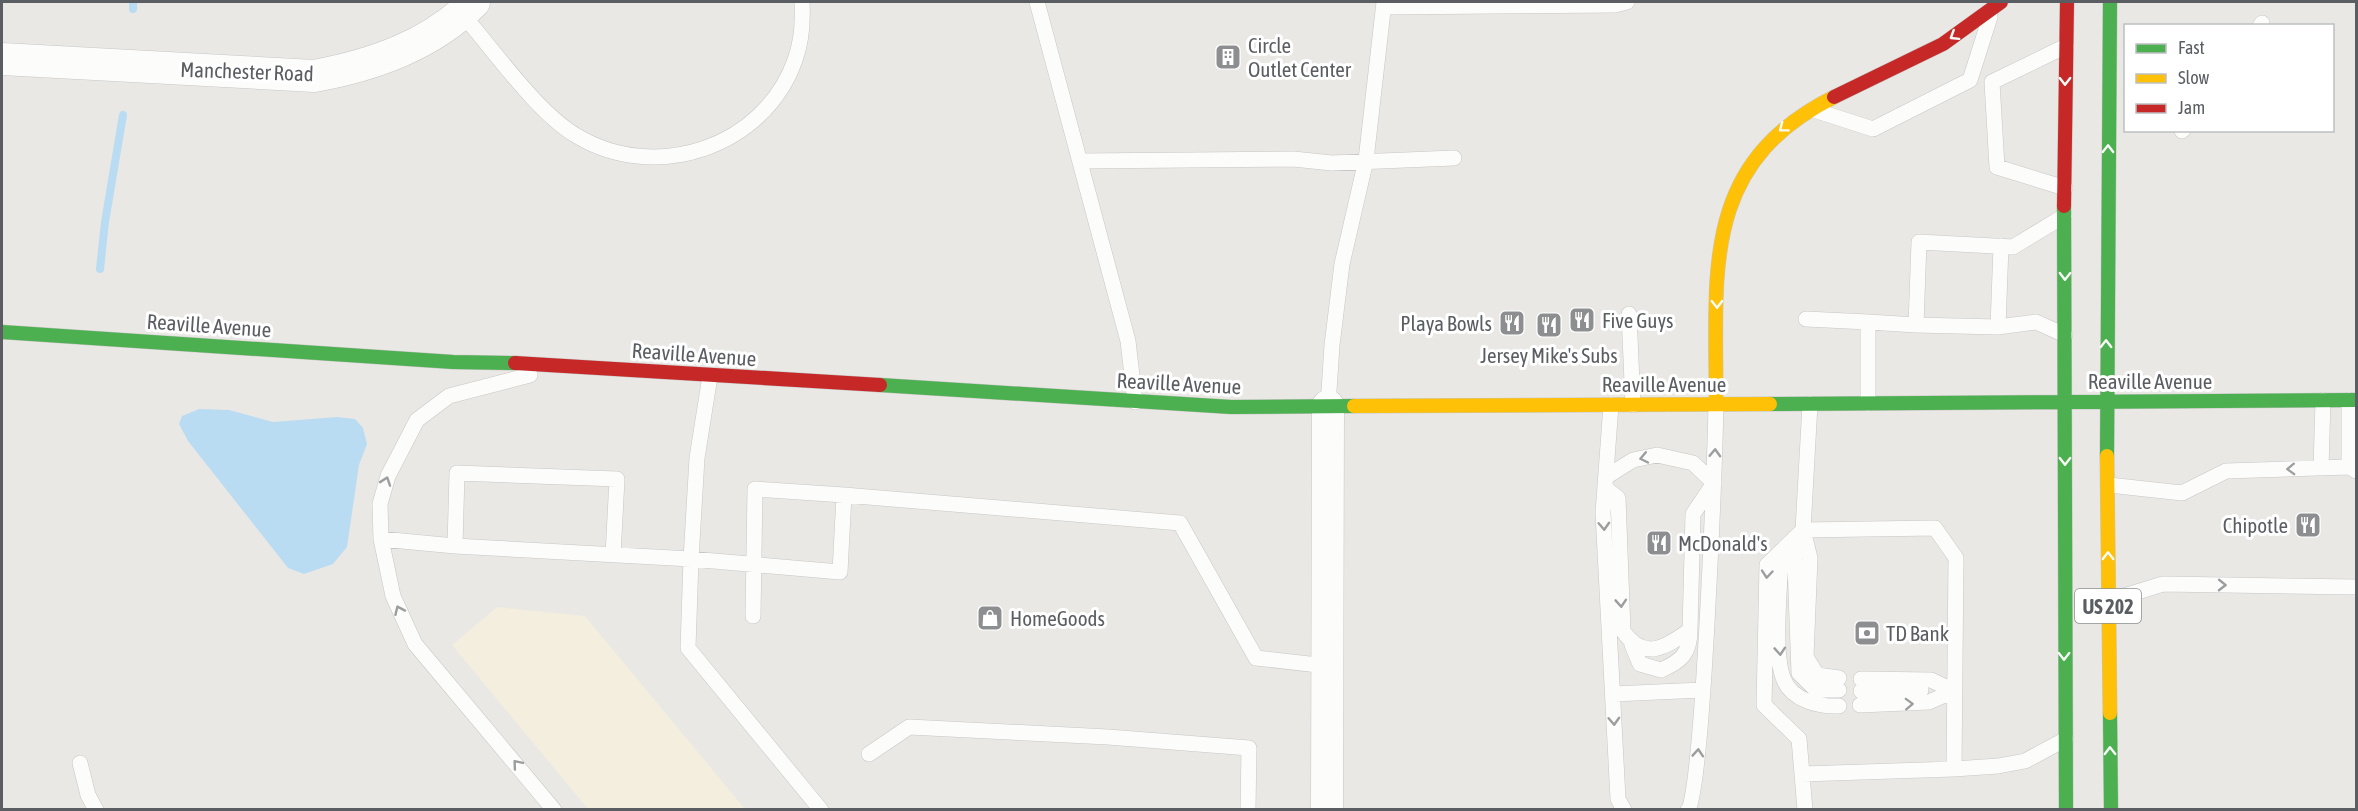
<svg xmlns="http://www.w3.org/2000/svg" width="2358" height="811" viewBox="0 0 2358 811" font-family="'Asap Condensed',sans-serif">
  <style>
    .commercial { fill: #f3eedd }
    .water { fill: #badcf3 }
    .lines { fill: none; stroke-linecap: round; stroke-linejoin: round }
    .stream { stroke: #badcf3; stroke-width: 8 }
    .lane-casing { stroke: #c6c7c6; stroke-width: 16 }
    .street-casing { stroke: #c6c7c6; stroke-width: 33 }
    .fast-casing { stroke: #c6c6c5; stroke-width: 15 }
    .slow-casing { stroke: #c6c6c5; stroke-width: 15 }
    .jam-casing { stroke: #c6c6c5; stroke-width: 15 }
    .lane { stroke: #fcfcfb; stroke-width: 15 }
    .street { stroke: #fcfcfb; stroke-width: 32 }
    .fast { stroke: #4caf50; stroke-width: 14 }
    .slow { stroke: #ffc107; stroke-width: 14 }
    .jam { stroke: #c62828; stroke-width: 14 }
    .oneway { stroke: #f6fbf6 }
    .oneway2 { stroke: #9b9d9f }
    .labels { text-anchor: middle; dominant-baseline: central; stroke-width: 6; stroke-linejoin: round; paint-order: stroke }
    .shield { fill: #fff; stroke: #8c8e91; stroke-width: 1.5 }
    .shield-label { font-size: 20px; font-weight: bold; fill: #5a5e62 }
    .poi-label { font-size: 21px; fill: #5a5e62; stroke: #fff; text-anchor: start }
    .street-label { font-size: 21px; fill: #5a5e62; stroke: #fff }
  </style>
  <rect width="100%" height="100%" fill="#eae8e4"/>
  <path class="commercial" d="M497,607L585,616L745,809H588L452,645Z"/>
  <path class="water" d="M199,409L229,410L273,422L337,417L355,419L363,428L367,444L359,465L347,547L333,564L304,574L288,568L188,441L179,424L182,416Z"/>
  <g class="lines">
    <path class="stream" d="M133,9V2
      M100,269L105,222L123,115"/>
    <g class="lane-casing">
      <path id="lane" d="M1037,2L1128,341L1135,402
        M1384,7L1615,5L1627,2
        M462,14C494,50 537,113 577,136C655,183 764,148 795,60C802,41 803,21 802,2
        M2260,26L2262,23
        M1814,110L1873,129L1970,80L1990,17
        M2182,131L2183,130
        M1081,161L1293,159L1332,163L1454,158
        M2065,188L1997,167L1992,82L2066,46
        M1629,314L1633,405
        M1806,319L1868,322V403
        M1868,322L1916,325L1919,242L2013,247L2064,216
        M1916,325L1998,327L2036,322L2065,335
        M1998,327L2001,246
        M530,375L449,396L417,420L388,476L380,504L381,539L393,596L415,644L554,810
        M2349,400V467
        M1611,405L1603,513L1618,799L1624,810
        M1328,406L1332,345L1342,264L1366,160L1384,2
        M2321,468L2323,400
        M2109,485L2182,493L2226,471L2349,467L2356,471
        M1605,488L1618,498L1623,631C1644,662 1666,647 1690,630L1693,514L1714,483L1693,463L1657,455L1633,460L1606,477
        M844,495L1180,523L1256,658L1327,666
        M1794,538L1799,673L1816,690H1839
        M381,539L455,546
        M1781,551C1781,582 1772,653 1784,680C1792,700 1819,707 1839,706
        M613,555L617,479L457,473L455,546L691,559L697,458L710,376
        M2108,601L2163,584L2356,587
        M753,616L755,489L844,495L840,572L691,559L688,648L821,810
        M1632,645L1640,664L1661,670C1682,661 1690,653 1690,630
        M1861,679L1931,680L1954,691
        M1861,691L1921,690
        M1613,694L1702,690
        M1860,705L1929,702L1954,691
        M869,754L909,727L1108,737L1249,748L1248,810
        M80,763L88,795L96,810
        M1954,769L1998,766L2025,761L2066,739
        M1802,774L1799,739L1764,705L1767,565L1803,530L1810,558L1806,657L1817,675L1839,678
        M1688,810C1703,794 1715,451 1716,404
        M1805,810L1802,774L1954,769L1956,558L1935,528L1803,530L1810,404"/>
    </g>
    <g class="street-casing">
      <path id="street" d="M2,59L314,76C374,65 431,45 474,2
        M1327,810L1328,406"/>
    </g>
    <g class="fast-casing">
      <path id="fast" d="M2064,206L2066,810
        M2,332L453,362L515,363
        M880,385L1231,407L1354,406
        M1770,404L2356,400
        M2107,456L2110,2
        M2110,713L2111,810"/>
    </g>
    <g class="slow-casing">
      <path id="slow" d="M1716,404C1717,275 1698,165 1834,97
        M1354,406L1770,404
        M2107,456L2110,713"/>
    </g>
    <g class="jam-casing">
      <path id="jam" d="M1834,97L1943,44L2001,2
        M2064,206L2067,2
        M515,363L880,385"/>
    </g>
    <use href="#lane" class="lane"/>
    <use href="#street" class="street"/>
    <use href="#fast" class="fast"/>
    <use href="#slow" class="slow"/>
    <use href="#jam" class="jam"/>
  </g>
  <defs><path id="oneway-chevron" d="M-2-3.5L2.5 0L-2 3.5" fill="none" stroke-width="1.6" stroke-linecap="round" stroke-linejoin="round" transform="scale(1.5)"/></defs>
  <g class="oneway">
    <use href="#oneway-chevron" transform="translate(1954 36) rotate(148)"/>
    <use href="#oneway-chevron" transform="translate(2065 81) rotate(90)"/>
    <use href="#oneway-chevron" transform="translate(1783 128) rotate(143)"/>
    <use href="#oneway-chevron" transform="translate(2108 149) rotate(-89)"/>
    <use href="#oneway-chevron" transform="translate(2065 276) rotate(91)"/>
    <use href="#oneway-chevron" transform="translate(1717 304) rotate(89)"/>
    <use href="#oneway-chevron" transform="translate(2106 344) rotate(-90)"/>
    <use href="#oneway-chevron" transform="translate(2065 461) rotate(90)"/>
    <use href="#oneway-chevron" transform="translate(2108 556) rotate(-91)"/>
    <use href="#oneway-chevron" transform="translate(2064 656) rotate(90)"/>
    <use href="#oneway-chevron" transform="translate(2110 751) rotate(-91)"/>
  </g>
  <g class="oneway2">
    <use href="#oneway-chevron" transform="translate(1715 453) rotate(-88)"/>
    <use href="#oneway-chevron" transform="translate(1644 458) rotate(168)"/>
    <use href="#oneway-chevron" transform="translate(2291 469) rotate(178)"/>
    <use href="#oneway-chevron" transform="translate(386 481) rotate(-71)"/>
    <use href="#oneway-chevron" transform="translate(1604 526) rotate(87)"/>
    <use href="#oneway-chevron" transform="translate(1767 574) rotate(95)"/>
    <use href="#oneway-chevron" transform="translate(2222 585) rotate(1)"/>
    <use href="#oneway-chevron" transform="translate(1621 603) rotate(86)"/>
    <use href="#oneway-chevron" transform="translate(399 610) rotate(-114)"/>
    <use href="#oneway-chevron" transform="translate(1780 651) rotate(86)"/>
    <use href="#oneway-chevron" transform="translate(1909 704) rotate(-2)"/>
    <use href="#oneway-chevron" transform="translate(1614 721) rotate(87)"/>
    <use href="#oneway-chevron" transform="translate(1698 753) rotate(-86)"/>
    <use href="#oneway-chevron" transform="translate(517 764) rotate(-130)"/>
  </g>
  <defs>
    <g id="building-square" transform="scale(1.35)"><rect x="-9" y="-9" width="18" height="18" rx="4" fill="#8c8e90" stroke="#fff"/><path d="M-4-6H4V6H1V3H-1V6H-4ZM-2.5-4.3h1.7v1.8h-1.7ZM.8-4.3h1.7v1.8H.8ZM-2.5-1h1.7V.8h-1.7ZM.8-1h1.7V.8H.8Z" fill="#fff"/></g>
    <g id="restaurant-square" transform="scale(1.35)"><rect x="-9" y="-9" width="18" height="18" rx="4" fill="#8c8e90" stroke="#fff"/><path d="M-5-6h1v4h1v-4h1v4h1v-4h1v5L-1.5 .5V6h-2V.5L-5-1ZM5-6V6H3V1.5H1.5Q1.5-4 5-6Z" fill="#fff"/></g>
    <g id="shop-square" transform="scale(1.35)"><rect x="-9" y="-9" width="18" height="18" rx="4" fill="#8c8e90" stroke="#fff"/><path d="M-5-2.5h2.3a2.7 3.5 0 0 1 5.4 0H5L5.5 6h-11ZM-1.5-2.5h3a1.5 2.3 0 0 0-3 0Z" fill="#fff"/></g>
    <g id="bank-square" transform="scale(1.35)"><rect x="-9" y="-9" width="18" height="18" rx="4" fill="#8c8e90" stroke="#fff"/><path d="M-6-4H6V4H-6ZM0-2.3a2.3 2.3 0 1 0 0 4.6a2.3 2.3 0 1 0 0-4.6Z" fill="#fff"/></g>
  </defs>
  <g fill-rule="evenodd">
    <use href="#building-square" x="1228" y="57"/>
    <use href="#restaurant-square" x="1582" y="320"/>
    <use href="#restaurant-square" x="1512" y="323"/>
    <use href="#restaurant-square" x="1549" y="325"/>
    <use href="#restaurant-square" x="2308" y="525"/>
    <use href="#restaurant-square" x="1659" y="543"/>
    <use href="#shop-square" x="990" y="618"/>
    <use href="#bank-square" x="1867" y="633"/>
  </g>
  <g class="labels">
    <rect class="shield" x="2075" y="589" width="66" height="34" rx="4.5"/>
    <g class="shield-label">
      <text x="2108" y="606">US 202</text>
    </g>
    <g class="poi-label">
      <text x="1248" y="45">Circle<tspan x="1248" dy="24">Outlet Center</tspan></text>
      <text x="1602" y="320">Five Guys</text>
      <text x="1492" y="323" text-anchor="end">Playa Bowls</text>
      <text x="1549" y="355" text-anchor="middle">Jersey Mike's Subs</text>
      <text x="2288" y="525" text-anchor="end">Chipotle</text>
      <text x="1678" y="543">McDonald's</text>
      <text x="1010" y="618">HomeGoods</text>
      <text x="1886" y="633">TD Bank</text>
    </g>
    <g class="street-label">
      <text transform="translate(247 71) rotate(2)">Manchester Road</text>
      <text transform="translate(209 325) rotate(4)">Reaville Avenue</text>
      <text transform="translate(694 354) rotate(4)">Reaville Avenue</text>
      <text x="2150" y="381">Reaville Avenue</text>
      <text transform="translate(1179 383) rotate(3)">Reaville Avenue</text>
      <text x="1664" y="384">Reaville Avenue</text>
    </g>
  </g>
  <rect width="2358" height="811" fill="none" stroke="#5a5e62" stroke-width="6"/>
  <rect x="2124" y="24" width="210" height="108" fill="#ffffff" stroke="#bdbfc0" stroke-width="1.5"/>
  <rect x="2136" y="44" width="30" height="9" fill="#4caf50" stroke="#bdbfc0" stroke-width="1.5"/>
  <text x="2178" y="54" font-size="18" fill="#5a5e62">Fast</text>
  <rect x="2136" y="74" width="30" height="9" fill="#ffc107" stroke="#bdbfc0" stroke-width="1.5"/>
  <text x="2178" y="84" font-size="18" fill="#5a5e62">Slow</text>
  <rect x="2136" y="104" width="30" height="9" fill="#c62828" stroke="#bdbfc0" stroke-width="1.5"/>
  <text x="2178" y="114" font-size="18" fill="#5a5e62">Jam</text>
</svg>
